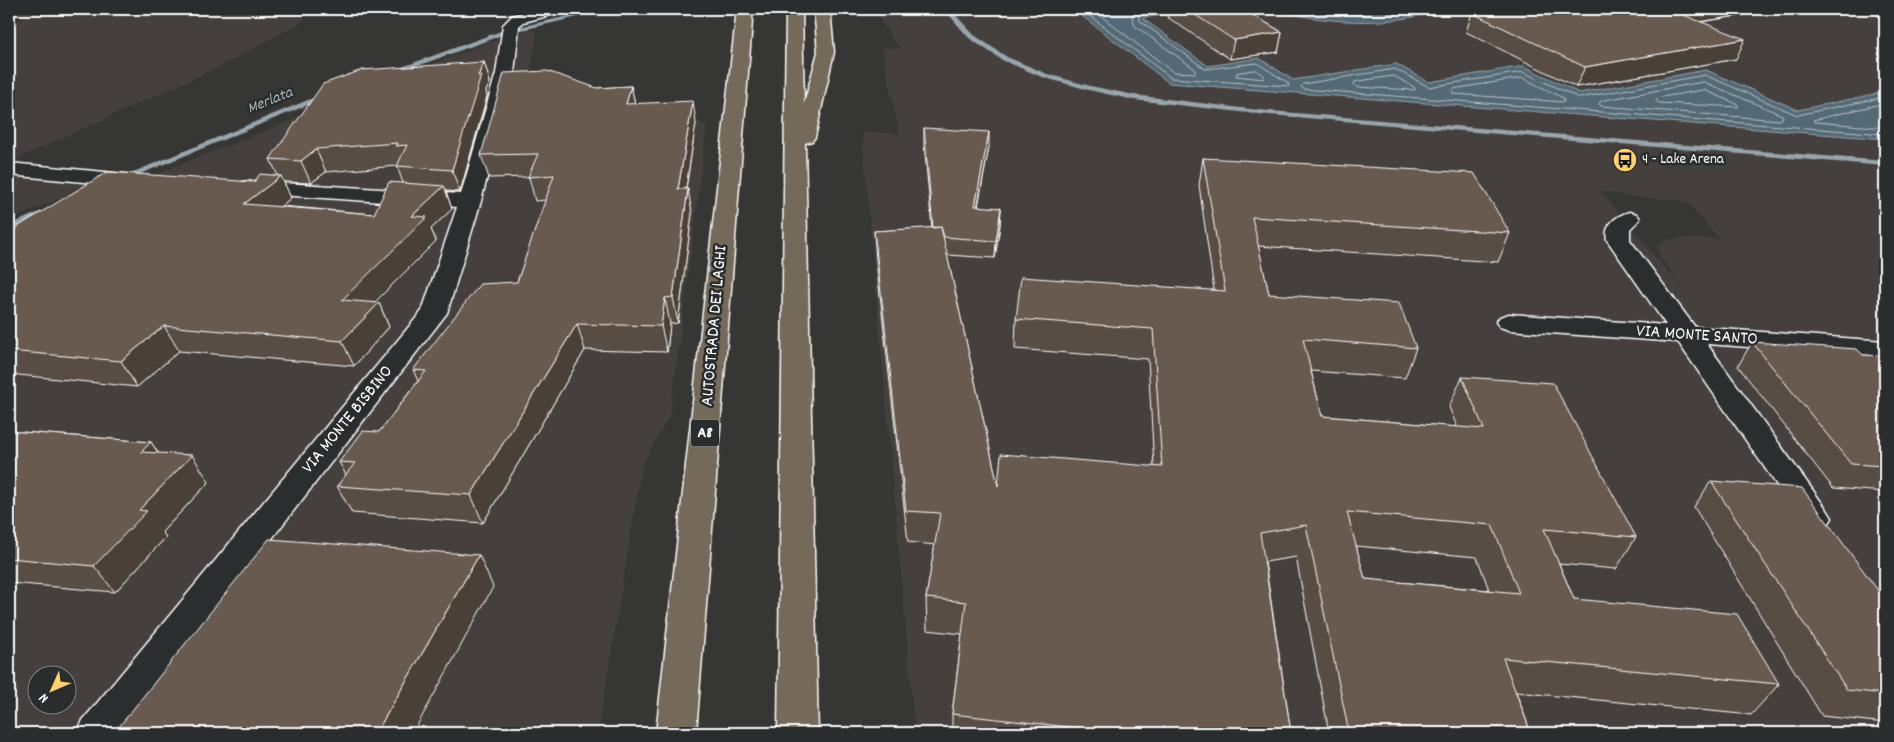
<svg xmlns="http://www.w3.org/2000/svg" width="1894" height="742" viewBox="0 0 1894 742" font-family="Dekko,sans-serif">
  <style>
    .built { fill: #45413d; fill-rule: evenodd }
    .water { fill: #526976; stroke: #97a5ad }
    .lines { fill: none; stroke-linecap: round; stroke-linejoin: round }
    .shore { stroke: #bac3c8; stroke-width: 1 }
    .stream { fill: #97a5ad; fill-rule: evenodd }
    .street-casing { stroke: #fff; stroke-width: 3 }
    .highway-casing { stroke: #fff; stroke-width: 3 }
    .street { fill: #2a2d2e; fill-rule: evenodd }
    .highway { fill: #746a5a; fill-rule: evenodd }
    .wall { fill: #594d44; stroke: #fff; fill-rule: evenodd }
    .shaded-wall { fill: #493f37; stroke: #fff }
    .building { fill: #685a4f; stroke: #fff; fill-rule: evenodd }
    .labels { text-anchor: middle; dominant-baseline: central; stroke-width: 5; stroke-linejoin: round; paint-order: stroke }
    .far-poi-label { font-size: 15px; fill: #fff; stroke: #2a2d2e; text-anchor: start }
    .far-water-label { font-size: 16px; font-style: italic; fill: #a8b4ba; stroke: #2a2d2e }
    .shield { fill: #2a2d2e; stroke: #bfc0c0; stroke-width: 1 }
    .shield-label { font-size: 16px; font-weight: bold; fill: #fff }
    .street-label { font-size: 18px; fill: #fff; stroke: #2a2d2e }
  </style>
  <rect width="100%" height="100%" fill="#363635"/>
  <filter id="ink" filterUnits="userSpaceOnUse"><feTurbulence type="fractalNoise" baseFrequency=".02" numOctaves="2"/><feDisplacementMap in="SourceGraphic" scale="10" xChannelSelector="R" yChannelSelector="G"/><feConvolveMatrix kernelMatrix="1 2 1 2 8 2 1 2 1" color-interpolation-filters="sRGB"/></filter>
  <g filter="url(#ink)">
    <path class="built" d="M9,9H311L300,23L221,66L9,162V24L26,16L9,15Z
      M877,9H1885V733H915L862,132L899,134L882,48H901L891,37L880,20ZM1600,191L1632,197L1686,201L1719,239L1680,238L1666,240L1657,247L1660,257L1693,301Z
      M517,31H537L530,76L707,125L670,415L642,465L598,733H9V237L116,190ZM38,674H68V704H38Z
      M9,174L102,181L9,220Z"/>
    <path class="water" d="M1073,9H1202L1142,18L1208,66L1259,58L1293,80L1396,64L1429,82L1524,66L1579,93L1706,70L1798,110L1885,92V139L1169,83Z
      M1269,9H1439C1390,29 1319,22 1269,9Z"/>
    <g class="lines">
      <path class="shore" d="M1081,9L1171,78L1289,86L1288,83L1257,63L1205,69L1139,20V16L1143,12L1166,9
        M1092,9L1173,72L1195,73V69L1135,26L1132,17L1136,9
        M1292,9C1336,16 1380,18 1424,9
        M1256,70L1264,75V79L1236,76L1237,73Z
        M1394,76L1414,87L1415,90L1356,87L1354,85L1355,82Z
        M1523,78L1563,98L1564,102L1454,94L1452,92L1454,89Z
        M1704,82L1782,115L1783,118L1780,120L1601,106L1599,104L1601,101Z
        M1704,90L1737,104L1738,107L1659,103L1656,101L1658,98Z
        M1885,97L1797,115L1705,75L1579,98L1523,72L1429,87L1395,69L1303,84L1301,86L1303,89L1885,134
        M1885,103L1813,120L1815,122L1885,128"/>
      <path class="stream" d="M601,9H612L505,34L398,73L391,71L501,31Z
        M944,9H950L974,35L1007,57L1047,74L1090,86L1134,95L1258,110L1885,161V166L1258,114L1134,100L1089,90L1042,77L1002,60L969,38Z
        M320,95L327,97L121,182H115L114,180Z
        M44,210L47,211V215L9,231V225Z"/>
      <g class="street-casing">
        <path id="street" d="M540,9H566L563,12L524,22L519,26L514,73L481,201L447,313L121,733H77L83,720L422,311L457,207L250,193L242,192L239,187L242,182L250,181L461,194L496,73L503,25L512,16Z
          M9,163L137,175L144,177L148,181L144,185L137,187L9,175Z
          M1629,212L1637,214L1640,219L1630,229V240L1695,327L1885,341V357L1707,344L1827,510L1832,518L1827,526L1816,530L1805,526L1678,342L1509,330L1500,327L1496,322L1500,317L1509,314L1666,325L1607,240C1604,225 1616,216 1629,212Z"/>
      </g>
      <g class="highway-casing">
        <path id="highway" d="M737,9H753L696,733H656Z
          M786,9H802L804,104L818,52L814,9H830L834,52L815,137L812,141L805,143L818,733H778Z"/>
      </g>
      <use href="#street" class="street"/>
      <use href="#highway" class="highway"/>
    </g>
    <path class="wall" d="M1169,9H1242L1282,32L1278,52L1230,59L1167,17Z
      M1504,9H1781L1701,22L1736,59L1576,87L1466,32L1472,13Z
      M484,62L490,82L486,91L487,96L460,192L446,191L452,209L431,229L436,241L375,302L379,303L389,327L354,366L179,351L137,387L9,374V232L254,182L278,176L270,159ZM397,166L403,183L374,214L281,206L291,198L284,182L311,183L326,172Z
      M631,86L635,104L696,123L686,189L692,213L678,323L670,324L667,352L585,350L483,523L352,513L337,486L346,475L339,462L379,432L418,381L413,370L517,282L546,200L535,201L529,177L489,178L481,155L597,88Z
      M924,128L989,147L978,207L1001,208L1000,225L995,258L947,255L998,486L1154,467L1148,359L1015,349L1016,319L1214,290L1199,185L1203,158L1510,233L1498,262L1258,246L1269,294L1416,348L1405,378L1311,371L1322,416L1457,427L1449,407L1462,377L1636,537L1616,569L1559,564L1574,599L1779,684L1751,715L1516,692L1531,733H1329L1296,557L1265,562L1291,733H952V714L962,634L927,630L926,598L935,545L908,542L876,260L874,231L932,228L924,144ZM1356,546L1477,557L1489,590L1365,579Z
      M1752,342L1863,355L1885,356V492L1833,488L1738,366Z
      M9,431L151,442L158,453L209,482L162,532L166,537L115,592L9,583Z
      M1711,481L1885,600V723L1822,716L1694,507Z
      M1885,548V560L1881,554Z"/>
    <path class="shaded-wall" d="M1681,9H1781L1673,26Z
      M1282,32L1278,52L1230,59L1234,40Z
      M1745,39L1736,59L1576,87L1585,67Z
      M484,62L490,82L486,91L487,96L460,192L452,170L478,76Z
      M631,86L636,108L626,104Z
      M693,101L696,123L682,213L678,189Z
      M989,132V147L974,223L975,206Z
      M316,149L326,172L311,183L301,161Z
      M281,176L291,198L255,227L244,204Z
      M444,186L452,209L431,229L436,241L353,324L342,300L412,216Z
      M688,189L692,213L678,323L673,297Z
      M1001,208L1000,225L995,258L996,241Z
      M665,298L670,324L667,352L661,326Z
      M379,303L389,327L354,366L342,341Z
      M577,324L585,350L483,523L471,495Z
      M164,326L179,351L137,387L121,361Z
      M151,442L168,468L141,452Z
      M192,455L209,482L162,532L166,537L115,592L94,566L139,510Z
      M479,555L493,587L413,733H376Z"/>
    <path class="building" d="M1186,9H1242L1282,32L1234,40Z
      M1504,9H1668L1745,39L1585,67L1472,13Z
      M484,62L478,76H481L452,170L397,166L407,145L396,146L398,143L316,149L301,161L270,159L323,84L362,70Z
      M547,71L597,88L631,86L626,104L693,101L678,189H688L673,297L665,298L661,326L577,324L471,495L337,486L355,463L339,462L363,431L379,432L426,371L413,370L480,284L517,282L554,175L528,177L538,154L481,155L504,73Z
      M924,128L989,132L975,206L1001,208L996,241L944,237L941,227L933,228Z
      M1203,158L1474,173L1510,233L1252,217L1269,294L1399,303L1416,348L1303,339L1322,416L1484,429L1462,377L1553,383L1636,537L1544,529L1574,599L1737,614L1779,684L1503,658L1531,733H1349L1306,525L1260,533L1291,733H1123L952,714L966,602L926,598L940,513L906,511L874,231L941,227L998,486L1001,454L1162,467L1153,329L1016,319L1021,277L1225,291ZM1347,512L1492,525L1519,593L1365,579Z
      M107,172L254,182L260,174L281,176L244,204L374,214L389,182L444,186L412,216L427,217L342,300L379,303L342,341L164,326L121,361L9,351V232Z
      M1752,342L1857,349L1863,355L1885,356V466L1851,464Z
      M9,431L151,442L141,452L192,455L139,510L147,511L94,566L9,558Z
      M1711,481L1802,488L1885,600V694L1847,690Z
      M269,539L479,555L376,733H114Z"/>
  </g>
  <defs>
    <g id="bus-disc" transform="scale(1.25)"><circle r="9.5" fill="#ffd166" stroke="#2a2d2e"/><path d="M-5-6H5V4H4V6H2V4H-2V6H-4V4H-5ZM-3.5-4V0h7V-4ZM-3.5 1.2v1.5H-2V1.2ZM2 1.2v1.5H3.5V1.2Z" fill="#111"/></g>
  </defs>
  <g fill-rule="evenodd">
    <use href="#bus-disc" x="1625" y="160"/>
  </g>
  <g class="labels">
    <g class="far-poi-label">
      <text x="1642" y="160">4 - Lake Arena</text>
    </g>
    <g class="far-water-label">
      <text transform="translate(270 101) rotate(-22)">Merlata</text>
    </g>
    <rect class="shield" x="691" y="419.5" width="28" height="27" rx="4"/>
    <g class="shield-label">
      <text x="705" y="433">A8</text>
    </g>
    <g class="street-label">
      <text transform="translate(715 326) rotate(-85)">AUTOSTRADA DEI LAGHI</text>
      <text transform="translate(1697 336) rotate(4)">VIA MONTE SANTO</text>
      <text transform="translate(348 420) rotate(-51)">VIA MONTE BISBINO</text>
    </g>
  </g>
  <rect width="1894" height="742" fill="none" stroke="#2a2d2e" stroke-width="30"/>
  <rect x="15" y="15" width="1864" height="712" fill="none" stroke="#fff" stroke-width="2" filter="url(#ink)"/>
  <g transform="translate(52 690) rotate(225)"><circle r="24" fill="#2a2d2e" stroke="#7f8182"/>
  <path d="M0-4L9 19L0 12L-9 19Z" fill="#ffd166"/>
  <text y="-8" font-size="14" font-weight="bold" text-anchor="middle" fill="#ffffff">N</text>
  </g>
</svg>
